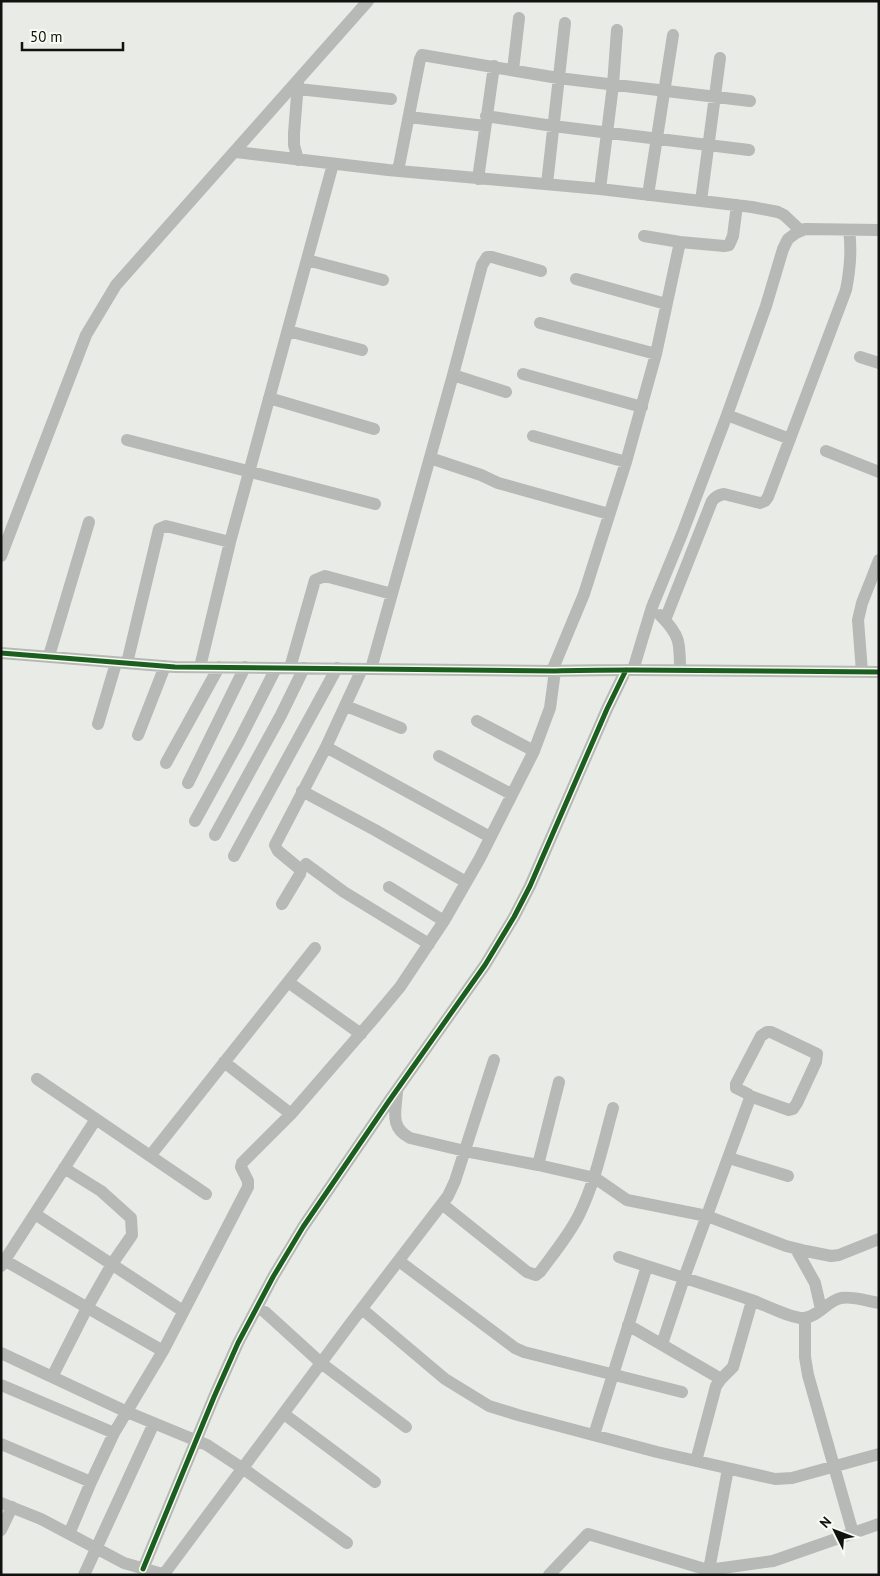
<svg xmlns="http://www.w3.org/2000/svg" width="880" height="1576" viewBox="0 0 880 1576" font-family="'PT Sans',sans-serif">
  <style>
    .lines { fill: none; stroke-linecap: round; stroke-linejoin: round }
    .minor { stroke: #b7b9b6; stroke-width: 12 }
    .cycleway-casing { stroke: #f7fbf1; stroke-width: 8 }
    .cycleway { stroke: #1b5e20; stroke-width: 5 }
  </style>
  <rect width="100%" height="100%" fill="#e9ebe6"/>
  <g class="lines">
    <path class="minor" d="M513,70L519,18
      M298,89L391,99
      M486,116L553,126L749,150
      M409,117L485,126
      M236,152L388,170L600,189L752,207L778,212L784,215L801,231
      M298,160L294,145V133L298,83
      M398,171L420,59L422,55L558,78L750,101
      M478,179L494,66
      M547,184L565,23
      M600,189L613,85L617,30
      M648,195L673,35
      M701,201L720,58
      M644,236L680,242L724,246L729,245L733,236L737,205
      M307,260L383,280
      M576,279L666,304
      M540,323L656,354
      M288,331L362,350
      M860,357L879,363
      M523,374L642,407
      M453,375L506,392
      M269,398L374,429
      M727,415L790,439
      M533,436L626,462
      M127,440L375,504
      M826,451L879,472
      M430,458L481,475L498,483L609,514
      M1,556L86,335L116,285L368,1
      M660,615C680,635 680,642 680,670
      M665,620L712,501C715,497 719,495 724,494L760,503L765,501L768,497L846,290C850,270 852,251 849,230
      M1,653L175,667L555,671C581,670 607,670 633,670L879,672
      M49,656L89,522
      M127,663L159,529L166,526L230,542
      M200,667L230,542L333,164
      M290,668L315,580L325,576L392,594
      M371,669L453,375L482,265L487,257H492L541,271
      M633,670L652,607L682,534L727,415L766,306L783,249L788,239L796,233L805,229L879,230
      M552,671L584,594L626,462L656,354L680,242
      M862,672L858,620L862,603L879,560
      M346,706L401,728
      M477,721L534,751
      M98,724L116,663
      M138,735L165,666
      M326,747L490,837
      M439,756L511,794
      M166,763L219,667
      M188,783L245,667
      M302,791L375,830L466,882
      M195,821L239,741L276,668
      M215,835L281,715L304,668
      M234,856L337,668
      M306,864L344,892L429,944
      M389,887L444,921
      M282,904L300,874L301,870L278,851L275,845L326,747L362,669
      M288,982L361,1034
      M224,1062L291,1114
      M37,1079L206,1194
      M397,1091C396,1111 389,1127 410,1138L465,1151L538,1165L595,1178L627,1200L707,1216L786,1246L806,1251L831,1256L839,1255L879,1239
      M150,1156L315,948
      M729,1158L788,1176
      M538,1165L559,1082
      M442,1204L527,1272L536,1275L540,1272C554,1253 569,1235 579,1215C596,1180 603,1144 613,1108
      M35,1214L183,1311
      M796,1249L815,1283L821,1309
      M619,1257C664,1272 709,1285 754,1301C765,1305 793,1319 804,1318C818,1317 827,1301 841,1298C853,1296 867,1301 879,1303
      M4,1260L163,1351
      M399,1261L515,1348L524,1352L682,1392
      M1,1266L96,1119
      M362,1309L445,1379L489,1406L518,1415L657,1452L775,1479L792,1478L879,1454
      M265,1312L321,1363L406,1427
      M805,1318V1357L808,1375L853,1533
      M628,1325L721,1379
      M662,1344L684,1278L750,1098L748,1094L736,1088V1084L761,1036L767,1032H771L817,1054L816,1062L797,1103L793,1109L789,1110L750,1096
      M1,1353L127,1412L207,1445L248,1472L347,1543
      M52,1377L87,1308L112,1264L132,1235L131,1218L101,1191L64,1168
      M1,1385L114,1433
      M284,1414L375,1482
      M594,1435L647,1266
      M1,1444L91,1482
      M696,1461L716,1386L721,1379L733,1367L752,1301
      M1,1503L41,1519L124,1563L166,1575
      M1,1530L12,1507
      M69,1534L91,1482L114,1433L163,1351L248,1187V1181L241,1167L242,1163L291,1114L375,1017L400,987L444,921L480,858L534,751L550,708L555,671
      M143,1569L214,1397L238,1343L273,1277L303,1227L389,1101L485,965L514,917L530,886L607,709L626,670
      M164,1574L350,1324L448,1196L455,1181L494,1060
      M84,1575L154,1423
      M549,1575L588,1534L708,1570L773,1561L879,1524
      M708,1575L728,1469"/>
    <g class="cycleway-casing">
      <path id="cycleway" d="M1,653L175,667L555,671C581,670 607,670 633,670L879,672
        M143,1569L214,1397L238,1343L273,1277L303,1227L389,1101L485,965L514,917L530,886L607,709L626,670"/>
    </g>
    <use href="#cycleway" class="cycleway"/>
  </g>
  <rect width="880" height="1576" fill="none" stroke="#11120f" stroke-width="5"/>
  <g transform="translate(835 1531) rotate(312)" stroke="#f7fbf1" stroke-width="4" paint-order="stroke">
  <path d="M0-4L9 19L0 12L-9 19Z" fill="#11120f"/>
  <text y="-8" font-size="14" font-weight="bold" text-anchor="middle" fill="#11120f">N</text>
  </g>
  <path d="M22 42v8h101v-8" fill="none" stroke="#11120f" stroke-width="2.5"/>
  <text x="30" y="42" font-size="15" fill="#11120f" stroke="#f7fbf1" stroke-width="4" paint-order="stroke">50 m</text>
</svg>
